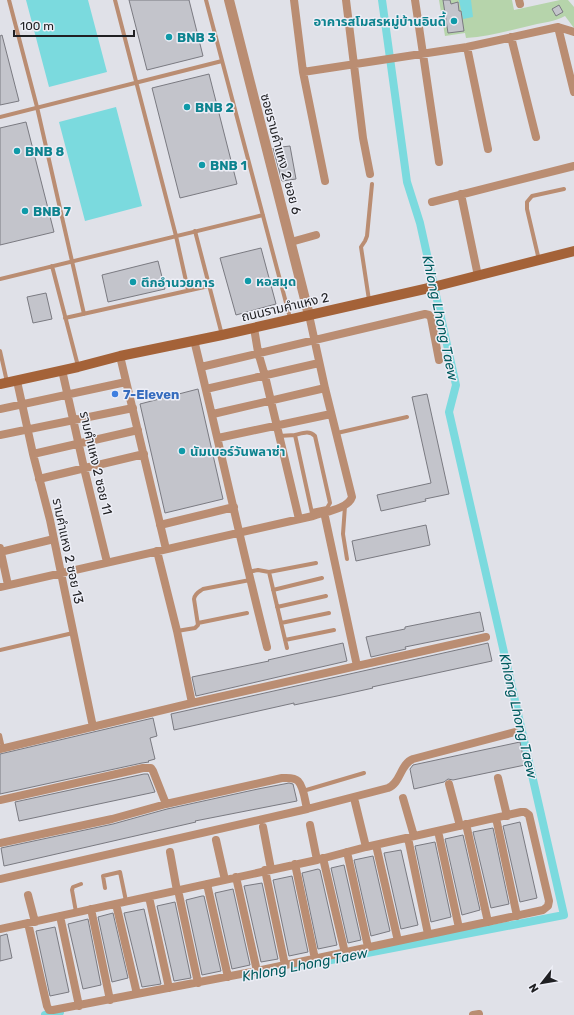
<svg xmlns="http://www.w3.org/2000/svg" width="574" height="1015" viewBox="0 0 574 1015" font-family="Rubik,'Noto Sans Thai',sans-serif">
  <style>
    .green { fill: #b6d4ab }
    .water { fill: #7bdade }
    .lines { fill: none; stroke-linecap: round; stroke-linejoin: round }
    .canal { stroke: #7bdade; stroke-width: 8 }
    .building { fill: #c3c4cb; stroke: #7a7a81 }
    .service { stroke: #ba8d72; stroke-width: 4 }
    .minor { stroke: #ba8d72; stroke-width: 8 }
    .tertiary { stroke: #ba8d72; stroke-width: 10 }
    .secondary { stroke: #a46238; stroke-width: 10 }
    .culture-dot { fill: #0f9aa8; stroke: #edeef6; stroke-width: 1.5 }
    .shop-dot { fill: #3f7fe0; stroke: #edeef6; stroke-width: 1.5 }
    .labels { text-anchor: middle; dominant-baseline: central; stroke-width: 3; stroke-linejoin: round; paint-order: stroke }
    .culture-label { font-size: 13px; font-weight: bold; fill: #0d838f; stroke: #edeef6; text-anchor: start }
    .street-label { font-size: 13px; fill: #202023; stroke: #edeef6 }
    .shop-label { font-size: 13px; font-weight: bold; fill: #366cbe; stroke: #edeef6; text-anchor: start }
    .water-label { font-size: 14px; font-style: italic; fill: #025c5f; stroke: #edeef6 }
  </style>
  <rect width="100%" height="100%" fill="#e0e1e8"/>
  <path class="green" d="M439,0H512L514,10L560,0H568L574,7V28L565,16C554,22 544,22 533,25C511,30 489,37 466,38L465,33L445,36Z"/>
  <path class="water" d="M26,0H88L107,72L49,87Z
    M459,0H471L473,17L463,19Z
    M116,107L142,206L85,221L59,122Z"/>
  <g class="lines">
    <path class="canal" d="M295,967L564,915L449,412L456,385L420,223L407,182L382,0
      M45,1015L60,1012"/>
  </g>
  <path class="building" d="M129,0H189L203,56L147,70Z
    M443,0H450L451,4L458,2L459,11H461L464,31L448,33Z
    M559,5L563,12L556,16L552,9Z
    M2,35L19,101L0,105V36Z
    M209,74L237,184L180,198L152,88Z
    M26,122L54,232L0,245V128Z
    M290,146L296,179L282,181L273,148Z
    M261,248L276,304L236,315L220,258Z
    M158,261L165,289L108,302L102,275Z
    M46,293L52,319L33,323L27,297Z
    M198,389L223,499L165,513L140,404Z
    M427,394L449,494L425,499L426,501L381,511L377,495L431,483L412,397Z
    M426,525L430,545L356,561L352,541Z
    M480,612L484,631L405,647L406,649L371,657L366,637L405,629V627Z
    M343,643L347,661L196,696L192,677L269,661L268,660Z
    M488,643L492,661L372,687L373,688L337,696L294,705V703L174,730L171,714Z
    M153,718L157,736L150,738L155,759L148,761L149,762L142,763L0,794V754Z
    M520,742L525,765L453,780L448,779L444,782L414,789L410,769L413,765Z
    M144,774H148L155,792L19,821L15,802Z
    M289,783L293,784L297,801L195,821L196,822L4,866L1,848L113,824L167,809L258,789Z
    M520,822L537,898L520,902L503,826Z
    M493,828L509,904L491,908L473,832Z
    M463,835L480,910L462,915L445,839Z
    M435,842L451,917L431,922L415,846Z
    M401,850L418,925L401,929L384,853Z
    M373,856L390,931L371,936L354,860Z
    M344,865L361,940L348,943L331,868Z
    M318,869L320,870L337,945L318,949L302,873Z
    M292,876L308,952L289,956L273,880Z
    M262,883L278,959L261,962L244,886Z
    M233,889L250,965L232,969L215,893Z
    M202,896H204L221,971L202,975L186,900Z
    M175,902L191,978L174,981L157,906Z
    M144,909L161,984L142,987L124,913Z
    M113,913L128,978L112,982L98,917Z
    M88,919L101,985L83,989L68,924Z
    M55,927L69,992L50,996L36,931Z
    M7,934L12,958L0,961V936Z"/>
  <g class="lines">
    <path class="service" d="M9,0L37,107L84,314
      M115,0L176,236L188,290
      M206,0L289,314
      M0,117L222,61
      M195,231L222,335
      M539,260L527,209V202L532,196L564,189
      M52,266L78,366
      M0,279L263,215
      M369,300L361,247L365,241L367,236L372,184
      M65,318L209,286
      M0,351L7,382
      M337,433L407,417
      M295,435C303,433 309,430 315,436L330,503L327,508L312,511
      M279,436L295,435L312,513
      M345,506L343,534L347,559
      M248,572L258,570L269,572L316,563
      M269,572L287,648
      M273,590L322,578
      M277,607L326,596
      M198,623L247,613
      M281,623L329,613
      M177,631L195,628L198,625L194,599C195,593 199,592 203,589L250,580
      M285,640L334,630
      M0,650L73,633
      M0,735L3,748
      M303,791L364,773
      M105,888L103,876L120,872L126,901
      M76,912L72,890L73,887L81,884"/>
    <path class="minor" d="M294,0L303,72L325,181
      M346,0L363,138L370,174
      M415,0L439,162
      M519,0L520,4
      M558,27L574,92
      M511,37L536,137
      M467,47L488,149
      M303,72L467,47L558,27L574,32
      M461,194L478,276
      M432,202L574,166
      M291,242L316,235
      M254,328L258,352L265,376L299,519
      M194,340C219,442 241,545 267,647
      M120,356L166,549
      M201,367L425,314L429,315L431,318L439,360
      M62,370L84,468L107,562
      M17,381L33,454L50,520L93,727
      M206,389L319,363
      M0,409L126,382
      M213,414L325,388
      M0,435L133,408
      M218,438L331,414
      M33,454L138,430
      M39,479L144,454
      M324,512L357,666
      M160,525L234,507
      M0,548L8,585
      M157,551L177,631L192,703
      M0,552L54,539
      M0,587L313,516C324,512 348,509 352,497L325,388L309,315
      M0,749L192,703L486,637
      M498,778L507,816
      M449,784L460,826
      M403,798L414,836
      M0,800L143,768H151L153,771L166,804
      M355,802L366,847
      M496,818L517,916
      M466,824L488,922
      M310,825L317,860
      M263,827L271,869
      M438,831L459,928
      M408,838L428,934
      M216,840L225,880
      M0,843L112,819L166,804L282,778C287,778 294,777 298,781C304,787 305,801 307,809
      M376,845L398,941
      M170,852L177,891
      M347,852L368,947
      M323,858L345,953
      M295,864L315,959
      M265,870L285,965
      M236,877L257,971
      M0,879L307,809L388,788C401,783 400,764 413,759L515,732
      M207,884L228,977
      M178,890L198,983
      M28,895L35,922
      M149,897L169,988
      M116,904L137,994
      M91,909L110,1000
      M60,916L79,1006
      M0,929L317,860L366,847L521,812H525L529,815L549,901L548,906L543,910L257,971L53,1010H49L47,1006L28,923
      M473,1015L479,1014"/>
    <path class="tertiary" d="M229,0L309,315"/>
    <path class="secondary" d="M0,384L78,367L120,356L222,335L429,288L574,251"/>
  </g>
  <g class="culture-dot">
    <circle cx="454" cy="21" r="4"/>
    <circle cx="169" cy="37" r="4"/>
    <circle cx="187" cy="107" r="4"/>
    <circle cx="17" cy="151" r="4"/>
    <circle cx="202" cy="165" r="4"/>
    <circle cx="25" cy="211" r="4"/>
    <circle cx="248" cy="281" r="4"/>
    <circle cx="133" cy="282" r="4"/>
    <circle cx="182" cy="451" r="4"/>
  </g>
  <circle class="shop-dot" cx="115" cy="394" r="4"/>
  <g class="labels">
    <g class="culture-label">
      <text x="446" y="21" text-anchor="end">อาคารสโมสรหมู่บ้านอินดี้</text>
      <text x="177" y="37">BNB 3</text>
      <text x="195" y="107">BNB 2</text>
      <text x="25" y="151">BNB 8</text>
      <text x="210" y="165">BNB 1</text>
      <text x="33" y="211">BNB 7</text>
      <text x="256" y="281">หอสมุด</text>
      <text x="141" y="282">ตึกอำนวยการ</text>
      <text x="190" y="451">นัมเบอร์วันพลาซ่า</text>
    </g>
    <g class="street-label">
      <text transform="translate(281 154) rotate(75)">ซอยรามคำแหง 2 ซอย 6</text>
      <text transform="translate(285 307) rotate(-13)">ถนนรามคำแหง 2</text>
      <text transform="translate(96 463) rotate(77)">รามคำแหง 2 ซอย 11</text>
      <text transform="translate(68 551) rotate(78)">รามคำแหง 2 ซอย 13</text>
    </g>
    <g class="shop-label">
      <text x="123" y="394">7-Eleven</text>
    </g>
    <g class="water-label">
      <text transform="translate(440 318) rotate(78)">Khlong Lhong Taew</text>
      <text transform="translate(518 716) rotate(77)">Khlong Lhong Taew</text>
      <text transform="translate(305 965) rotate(-11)">Khlong Lhong Taew</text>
    </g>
  </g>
  <g transform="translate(542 983) rotate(239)" stroke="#edeef6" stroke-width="3" paint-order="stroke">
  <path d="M0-3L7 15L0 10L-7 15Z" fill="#202023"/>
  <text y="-6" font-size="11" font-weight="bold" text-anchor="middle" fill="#202023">N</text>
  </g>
  <path d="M14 30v6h120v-6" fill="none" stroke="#202023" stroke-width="2"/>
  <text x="20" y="30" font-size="12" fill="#202023" stroke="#edeef6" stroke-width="3" paint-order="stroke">100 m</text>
</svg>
